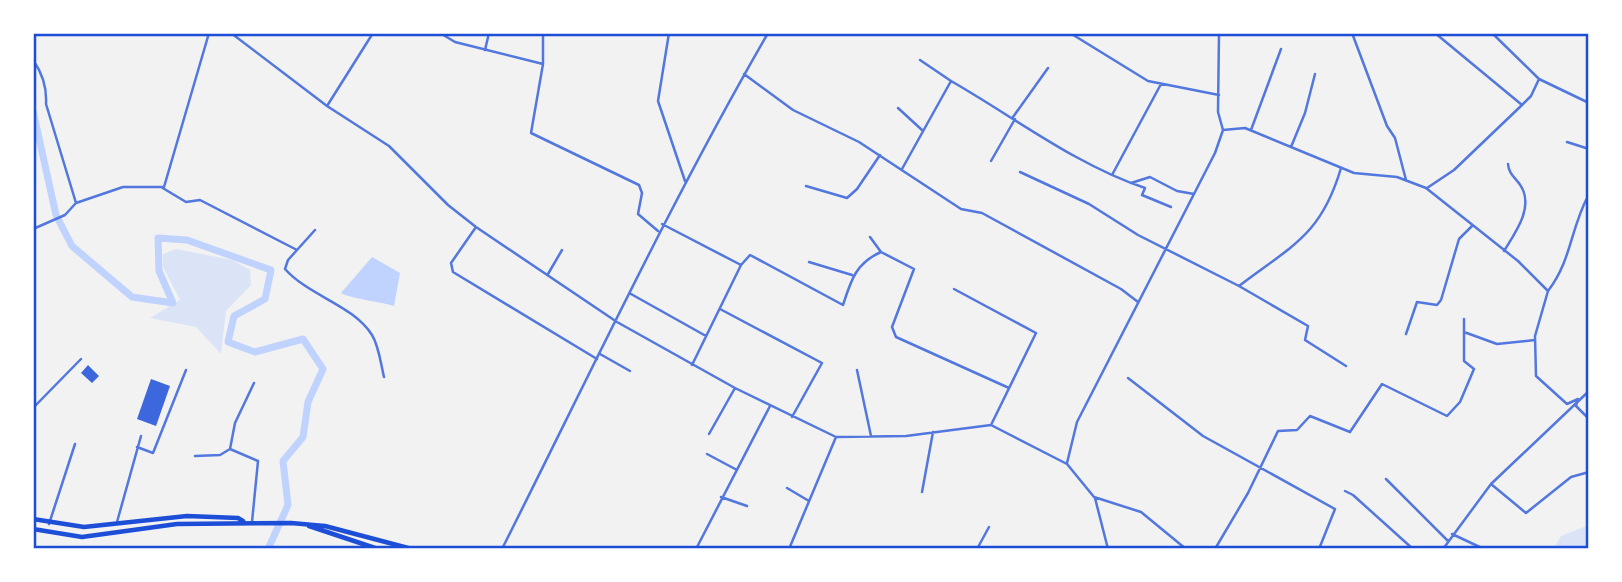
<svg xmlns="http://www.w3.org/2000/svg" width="1622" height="582" viewBox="0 0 1622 582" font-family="'Nunito Sans',sans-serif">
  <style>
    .green { fill: #dbe4f7 }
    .water { fill: #bfd3fe }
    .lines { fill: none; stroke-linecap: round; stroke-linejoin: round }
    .canal { stroke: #bfd3fe; stroke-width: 7 }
    .building { fill: #3d67dc }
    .minor { stroke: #5277de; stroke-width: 2.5 }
    .primary { stroke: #1d4ed8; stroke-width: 4.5 }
    .neatline { fill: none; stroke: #1d4ed8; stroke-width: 2.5 }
  </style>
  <rect width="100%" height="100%" fill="#f2f2f2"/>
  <path class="green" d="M176,249L232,260L250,270L251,285L226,311L221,354L196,327L150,318L180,300L163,267V254Z
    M1589,525V549H1553L1561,536Z"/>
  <path class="water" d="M372,257L400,273L394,306C382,302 348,298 341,293Z"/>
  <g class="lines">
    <path class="canal" d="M33,111L56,215L72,246L132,297L173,303L159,271L158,238L187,240L271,270L265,299L234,316L228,342L255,352L303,339L323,369L308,402L303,437L283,461L288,505L268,549"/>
  </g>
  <path class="building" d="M88,365L99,376L92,383L81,373Z
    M151,379L170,386L156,426L137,419Z"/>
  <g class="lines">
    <path class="minor" d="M231,33L327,106L389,146L448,205L476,227L617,322L735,388L836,437L906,436L991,425L1067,464L1094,497L1141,512L1186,549
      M440,33L455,42L543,64
      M543,33V64L531,133L639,185L642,193L638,214L658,231
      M669,33L658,101L685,181
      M1070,33L1148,81L1219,95
      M1352,33L1387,126L1395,138L1406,180
      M1435,33L1522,105
      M1492,33L1539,79
      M485,50L489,33
      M33,60C43,74 47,87 46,104L76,203
      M920,60L951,81
      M744,74L793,110L859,142L961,209L982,213L1121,289L1138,302
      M327,106L373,33
      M898,108L922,130
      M1013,117L1048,68
      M1223,130L1245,128L1354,173L1397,177L1426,188L1518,261L1548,291L1535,336L1536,376L1567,404L1578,399L1576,406L1589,419
      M1251,130L1281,49
      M1567,142L1589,149
      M1291,147L1305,113L1315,74
      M991,161L1015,119
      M902,169L951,81C1014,117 1076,165 1145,188L1142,195L1171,207
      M1020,172L1089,204L1138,235L1239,286L1308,326L1305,340L1346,366
      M1112,175L1161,84
      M1131,183L1150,177L1177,191L1194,194
      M806,186L847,198L857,189L880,155
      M161,187L186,202L200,200L297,250L315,230
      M1427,188L1454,170L1522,105L1531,96L1539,79L1589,103
      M662,224L741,265L692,365
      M476,227L451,263L453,272L597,359
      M33,229L65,215L76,203L123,187H164L209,33
      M870,237L881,252L914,269L892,327L896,337L1009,388
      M297,250L288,260L285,269C309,296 353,305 372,335C379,346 381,365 384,377
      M1504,251C1515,233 1533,209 1522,188C1517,178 1509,176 1508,164
      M809,262L852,275
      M741,265L750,255L843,305C851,280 856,263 881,252
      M548,274L562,250
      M1239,286C1291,246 1321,236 1341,168
      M954,289L1036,333L991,425
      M1548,291C1572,259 1570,230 1588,196
      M631,294L706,336
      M720,309L822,363L792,417
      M1464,332L1497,344L1535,340
      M1406,334L1417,302L1437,305L1441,300L1459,239L1472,226
      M600,354L630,371
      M857,370L871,436
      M1128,378L1203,436L1335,509L1319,549
      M33,408L81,359
      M709,434L735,388
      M137,447L153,453L186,370
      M707,454L737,470
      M195,456L220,455L230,449
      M1067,463L1077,422L1215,153L1223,130L1218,112L1219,33
      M1386,479L1448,541
      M1491,484L1526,513L1571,477L1589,472
      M787,488L809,501
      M1345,491L1353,495L1413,549
      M922,492L933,432
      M721,497L747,506
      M1095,498L1108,549
      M117,522L141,436
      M252,522L258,461L230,449L235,423L254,383
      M49,524L75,444
      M1452,534L1484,549
      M502,549C589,376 671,201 768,33
      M696,549L770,406
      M789,549L836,437
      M977,549L989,527
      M1215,549L1248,493L1278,431L1297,430L1310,416L1350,432L1382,384L1447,416L1460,402L1474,369L1464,361V319
      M1443,549L1491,484L1589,391"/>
    <path class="primary" d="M33,519L84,527L187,516L238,518L243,521
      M309,526L378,549
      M33,529L82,537L177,524L291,523L325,526L412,549"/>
  </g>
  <rect width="1622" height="582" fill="none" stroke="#ffffff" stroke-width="70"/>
  <rect x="35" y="35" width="1552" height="512" class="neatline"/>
</svg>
